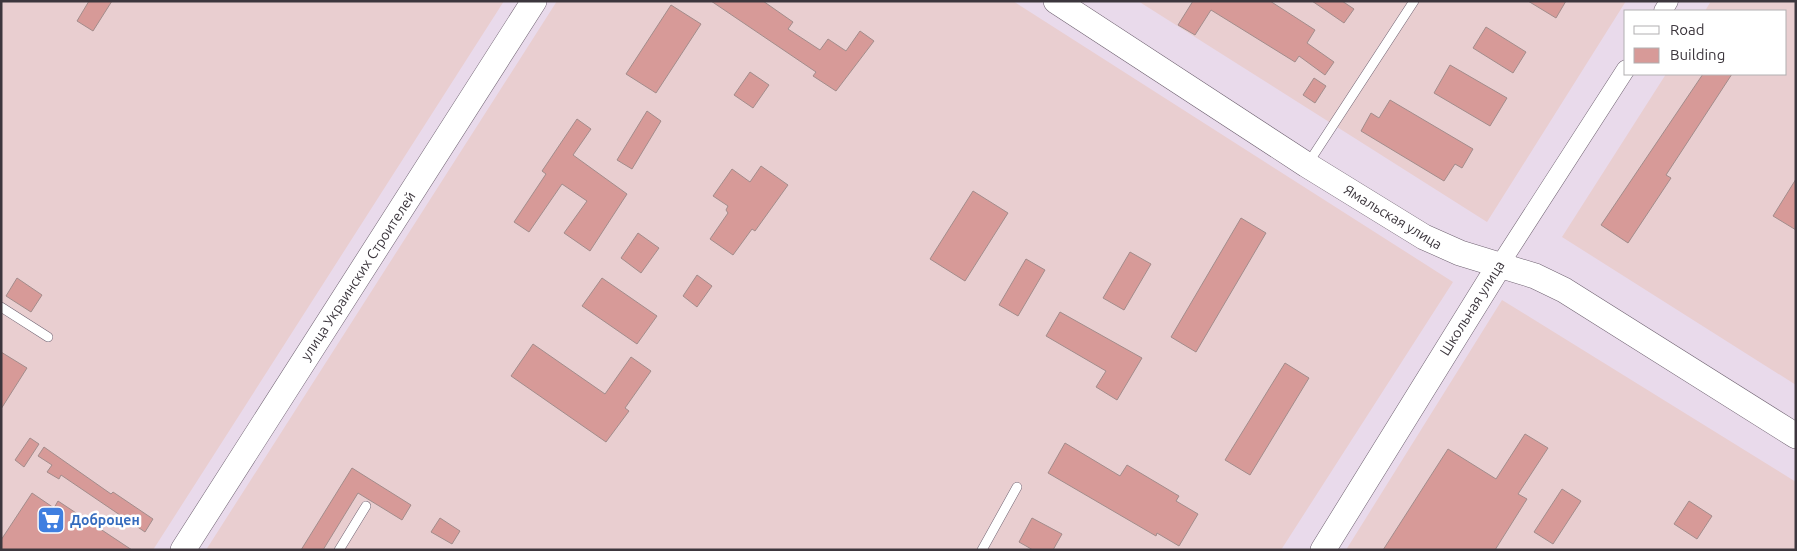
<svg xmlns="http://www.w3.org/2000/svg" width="1797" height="551" viewBox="0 0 1797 551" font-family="Ubuntu,sans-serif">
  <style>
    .industrial { fill: #e9ced0 }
    .building { fill: #d79a98; stroke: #a38c8b }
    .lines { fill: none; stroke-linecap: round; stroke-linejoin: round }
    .lane-casing { stroke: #6f6271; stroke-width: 10 }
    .street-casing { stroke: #6f6271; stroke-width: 19 }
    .secondary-casing { stroke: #6f6271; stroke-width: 26 }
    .lane { stroke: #fff; stroke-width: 9 }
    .street { stroke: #fff; stroke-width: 18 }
    .secondary { stroke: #fff; stroke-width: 25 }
    .labels { text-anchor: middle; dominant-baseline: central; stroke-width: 5; stroke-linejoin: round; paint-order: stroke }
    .street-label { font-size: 14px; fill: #3c363d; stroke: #fff }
    .shop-label { font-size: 14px; font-weight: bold; fill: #366cbe; stroke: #fff; text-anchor: start }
  </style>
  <rect width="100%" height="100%" fill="#e9daeb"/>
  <path class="industrial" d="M1,1H504L153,550H1Z
    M557,1H1013L1453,282L1281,550H206Z
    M1138,1H1626L1487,222Z
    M1711,1H1796V385L1562,237L1666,74H1786V11H1705Z
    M1502,300L1796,482V550H1346Z"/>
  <path class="building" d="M89,1H112L93,31L77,21Z
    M711,1H763L793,22L788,29L820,50L828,39L846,51L860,31L874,41L836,91L813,76L816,72Z
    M1193,1H1270L1315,30L1307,43L1334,62L1325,75L1299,56L1295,62L1211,10L1195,35L1178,25Z
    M1312,1H1342L1354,9L1344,23Z
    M1528,1H1566L1556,18Z
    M671,5L701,24L656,93L626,74Z
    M1486,27L1526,52L1513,73L1473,48Z
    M1450,65L1507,98L1490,126L1434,93Z
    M750,72L769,85L753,108L734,95Z
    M1703,74H1732L1666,175L1671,178L1628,243L1601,225Z
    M1314,78L1326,86L1315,103L1303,95Z
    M1390,100L1473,149L1462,168L1455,164L1444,181L1361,131L1371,113L1379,118Z
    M647,111L661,121L632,169L617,160Z
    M577,119L591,129L573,155L627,194L590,251L564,233L587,201L562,184L529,232L514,222L546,174L542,171Z
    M761,166L788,185L755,231L752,229L733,255L710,239L728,213L726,210L728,206L713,196L732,169L750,182Z
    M1796,179V230L1773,216Z
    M973,191L1008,213L965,281L930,259Z
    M1241,218L1266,233L1196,352L1171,337Z
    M638,233L659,248L641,273L621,258Z
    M1130,252L1151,264L1124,310L1103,298Z
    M1026,259L1045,270L1018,316L999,305Z
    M697,275L712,286L697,307L683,296Z
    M17,278L42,295L31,312L6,296Z
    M602,278L657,316L637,344L582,306Z
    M1060,312L1142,358L1117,400L1096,387L1106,371L1046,336Z
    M533,344L605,394L631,357L651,371L625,408L629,411L606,442L511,376Z
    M1,352L27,368L1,409Z
    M1285,363L1309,378L1250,475L1225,460Z
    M1525,434L1548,448L1518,494L1527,499L1495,550H1383L1448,449L1496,479Z
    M30,438L39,444L24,467L15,460Z
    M1065,443L1120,476L1127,465L1179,496L1176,501L1198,514L1179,546L1157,533L1156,536L1048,473Z
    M44,447L111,494L113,492L153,519L145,532L61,475L59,479L47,472L52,465L38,456Z
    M352,468L411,505L402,520L358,493L323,550H301Z
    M1562,489L1581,501L1553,544L1534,532Z
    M32,493L54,508L58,501L132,550H1V540Z
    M1689,501L1712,516L1697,539L1674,524Z
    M440,518L460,531L452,544L431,532Z
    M1032,518L1062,534L1053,550H1033L1019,542Z"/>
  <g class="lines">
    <g class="lane-casing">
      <path id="lane" d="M1307,165L1414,1
        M1,307L48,337
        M339,550L366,506
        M982,550L1017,487"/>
    </g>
    <g class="street-casing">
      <path id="street" d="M1663,11L1669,1
        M1499,266L1626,69"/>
    </g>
    <g class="secondary-casing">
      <path id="secondary" d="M1056,1L1307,165L1424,237L1460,253L1535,276L1564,290L1796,436
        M183,550L534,1
        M1323,550L1499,266"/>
    </g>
    <use href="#lane" class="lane"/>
    <use href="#street" class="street"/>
    <use href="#secondary" class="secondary"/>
  </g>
  <defs>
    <g id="supermarket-square" transform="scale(1.4375)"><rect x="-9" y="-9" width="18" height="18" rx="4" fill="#3f7fe0" stroke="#fff"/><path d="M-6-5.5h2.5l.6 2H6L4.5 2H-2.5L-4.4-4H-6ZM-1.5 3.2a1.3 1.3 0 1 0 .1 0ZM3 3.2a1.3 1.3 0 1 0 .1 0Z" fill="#fff"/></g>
  </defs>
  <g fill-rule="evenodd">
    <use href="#supermarket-square" x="51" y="520"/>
  </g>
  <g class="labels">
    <g class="street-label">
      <text transform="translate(1393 217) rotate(31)">Ямальская улица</text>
      <text transform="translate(358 276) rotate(-57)">улица Украинских Строителей</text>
      <text transform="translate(1472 308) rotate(-58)">Школьная улица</text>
    </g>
    <g class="shop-label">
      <text x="70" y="520">Доброцен</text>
    </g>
  </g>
  <rect width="1797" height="551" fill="none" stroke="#3c363d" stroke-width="5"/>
  <rect x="1624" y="10" width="162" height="65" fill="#ffffff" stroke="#b1afb1"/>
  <rect x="1634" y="26" width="25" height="8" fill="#ffffff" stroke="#b1afb1"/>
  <text x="1670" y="35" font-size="15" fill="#3c363d">Road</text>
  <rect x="1634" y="48" width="25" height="15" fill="#d79a98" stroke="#b1afb1"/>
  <text x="1670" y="60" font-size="15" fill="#3c363d">Building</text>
</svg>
